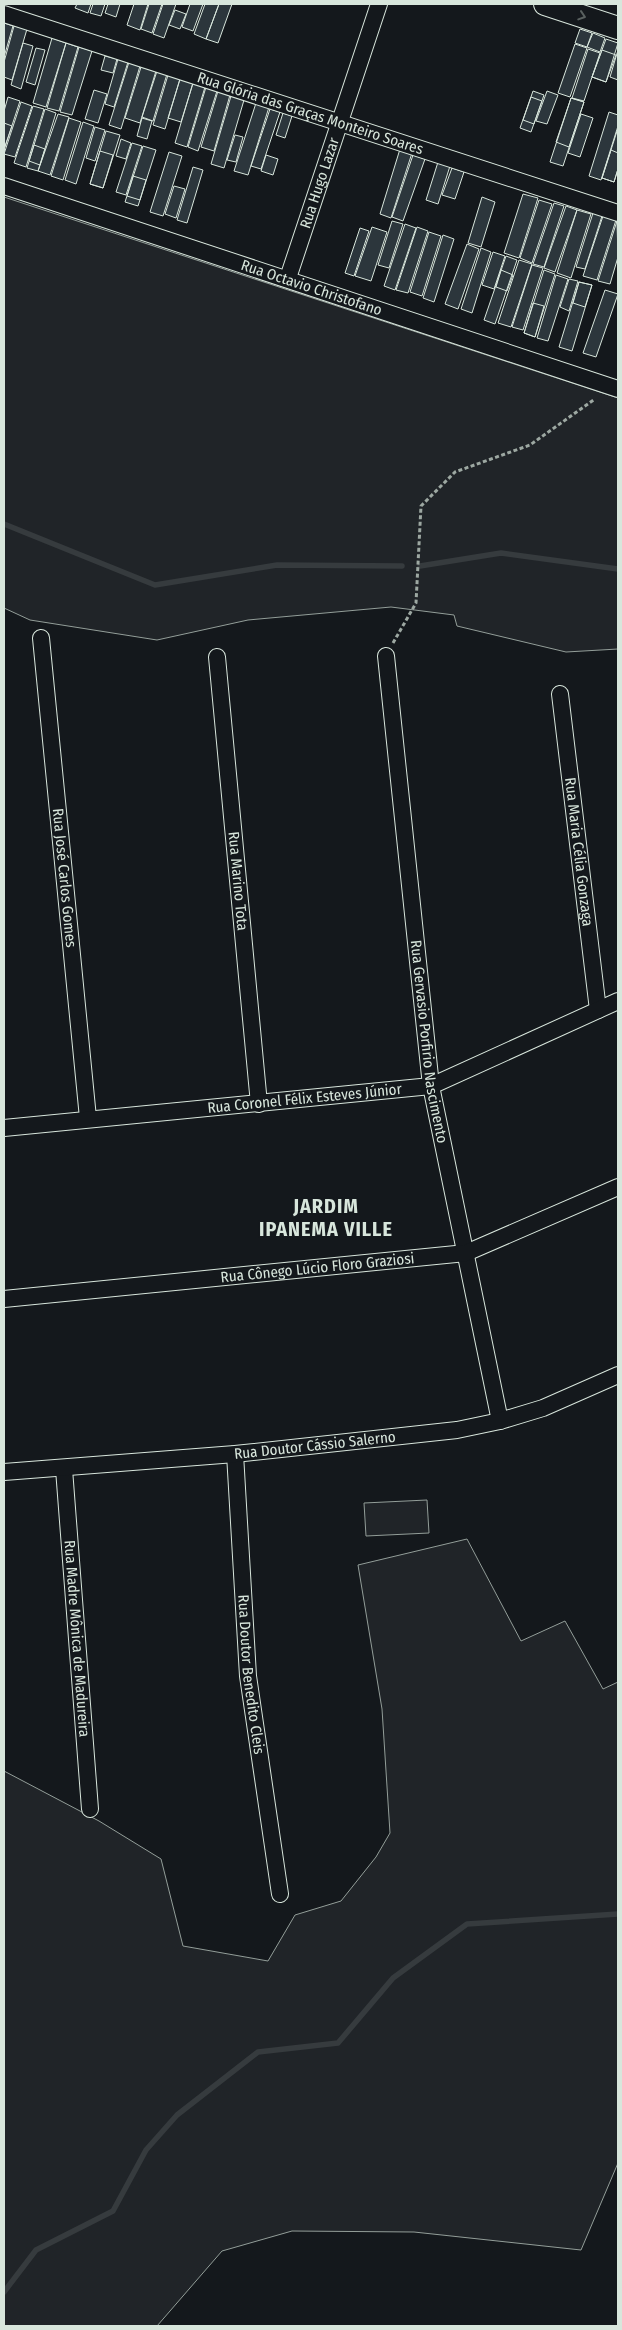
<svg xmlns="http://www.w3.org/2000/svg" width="622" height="2330" viewBox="0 0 622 2330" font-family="'Fira Sans Condensed',sans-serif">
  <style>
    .green { fill: #202428; stroke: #939e99 }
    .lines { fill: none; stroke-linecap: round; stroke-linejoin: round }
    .stream { stroke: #363b3e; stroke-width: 5.5 }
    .building { fill: #2c363c; stroke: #d8e6dc }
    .street-casing { stroke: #d8e6dc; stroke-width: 18 }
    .secondary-casing { stroke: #d8e6dc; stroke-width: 24 }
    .path { stroke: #9da8a2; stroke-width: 3; stroke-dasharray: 4 2.5; stroke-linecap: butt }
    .street { stroke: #14181c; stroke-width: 16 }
    .secondary { stroke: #14181c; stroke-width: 22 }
    .oneway { stroke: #59605f }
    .labels { text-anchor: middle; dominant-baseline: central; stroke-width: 4; stroke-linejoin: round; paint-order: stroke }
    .street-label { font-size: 15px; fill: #d8e6dc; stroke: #14181c }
    .district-label { font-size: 20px; font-weight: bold; letter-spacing: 1px; fill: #d8e6dc; stroke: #14181c }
  </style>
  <rect width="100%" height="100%" fill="#14181c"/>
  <path class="green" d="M4,197L618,398V649L566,652L457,626L454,615L391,607L248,620L157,640L30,620L4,608Z
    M427,1500L429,1533L366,1536L364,1503Z
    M467,1539L521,1641L565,1621L603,1689L618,1682V2163L581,2250L414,2232L292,2231L222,2251L157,2326H4V1771L99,1821L161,1859L183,1946L268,1961L295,1915L341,1901L376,1857L390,1833L382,1709L358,1565Z"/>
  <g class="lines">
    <path class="stream" d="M4,524L155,585L277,565L402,566
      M420,566L501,553L618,569
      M4,2292L36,2250L113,2211L146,2150L177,2115L258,2052L338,2043L393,1978L467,1924L618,1914"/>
  </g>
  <path class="building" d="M77,4H91L88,13L75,8Z
    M93,4H105L101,16L90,13Z
    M108,4H120L116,17L105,13Z
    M134,4H148L140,30L127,25Z
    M149,4H162L152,33L141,29Z
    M163,4H176L164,38L153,34Z
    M190,4H203L193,31L182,27Z
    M205,4H219L206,39L194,34Z
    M219,4H232L218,43L206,39Z
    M175,10L186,14L180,29L169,25Z
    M4,23L13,26L4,57Z
    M14,26L27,29L12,80L4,77V62Z
    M580,29L592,33L587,47L575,43Z
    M593,33L605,38L600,52L587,47Z
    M52,38L66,43L46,107L33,103Z
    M606,39L618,43L606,82L592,77Z
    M23,43L33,46L21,89L11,85Z
    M66,43L78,47L59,111L47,108Z
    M575,44L587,48L570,97L558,93Z
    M79,47L92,51L72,115L60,112Z
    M36,48L45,50L35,85L26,82Z
    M588,49L600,53L584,101L572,98Z
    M602,50L616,55L606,82L592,77Z
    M618,50V80L610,77Z
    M105,56L117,59L113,73L101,70Z
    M118,59L128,62L114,107L105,104Z
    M129,62L140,66L121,129L109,125Z
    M141,67L156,71L140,123L125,118Z
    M157,71L167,74L153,121L142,117Z
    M168,75L180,79L165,129L153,125Z
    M180,79L193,83L181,122L168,118Z
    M193,83L205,87L187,147L175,143Z
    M206,87L217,91L198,151L188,147Z
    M94,90L107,94L98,123L85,119Z
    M218,91L230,95L214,151L201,147Z
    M533,91L544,95L531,132L520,128Z
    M547,91L558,95L547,124L536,121Z
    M231,96L244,100L224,168L211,164Z
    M8,97L20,101L4,150V111Z
    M531,97L542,101L534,124L523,120Z
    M571,98L584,102L563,166L550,162Z
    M571,98L584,102L569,147L556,142Z
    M21,102L32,106L15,157L4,154Z
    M256,103L269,107L248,175L234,171Z
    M33,106L44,109L26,167L14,163Z
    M45,109L56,113L38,171L27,168Z
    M270,109L280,112L261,169L251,166Z
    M609,112L618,115V126L601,180L589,176Z
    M283,113L292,116L285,138L276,135Z
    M58,114L69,117L50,175L38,171Z
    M581,114L593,118L580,157L568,153Z
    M69,118L81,122L63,180L51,176Z
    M142,118L152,121L147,139L137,136Z
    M83,122L94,126L76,184L65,180Z
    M4,123L12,126L4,149Z
    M95,127L105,130L95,161L86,158Z
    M618,128V169L614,182L602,178Z
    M106,131L120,135L103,188L90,184Z
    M235,135L243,137L236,162L227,160Z
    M121,139L131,143L126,159L116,156Z
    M132,143L142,146L126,195L116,192Z
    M34,145L45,149L40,165L29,161Z
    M143,146L156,150L138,206L125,202Z
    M400,149L412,153L391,218L380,214Z
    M611,150L618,153V169L614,182L602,178Z
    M100,151L113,155L103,188L90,184Z
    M169,152L182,156L163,216L150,212Z
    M266,155L278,159L273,175L261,171Z
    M413,155L425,159L403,221L392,217Z
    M438,162L450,166L438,204L426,200Z
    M193,167L203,170L187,223L177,220Z
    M452,168L464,172L455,199L442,195Z
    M133,176L146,180L140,200L127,196Z
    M174,186L185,189L176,218L165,214Z
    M523,194L538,198L519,258L504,253Z
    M482,197L495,202L481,247L468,243Z
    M539,200L552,204L532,263L520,258Z
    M554,203L564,206L544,267L533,264Z
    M566,206L577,210L555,272L544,268Z
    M577,210L591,214L571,278L557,273Z
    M593,213L602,216L585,269L576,267Z
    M603,216L616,220L597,280L583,276Z
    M392,221L403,224L389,268L378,265Z
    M617,221L618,257L610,284L598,281Z
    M405,224L416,228L395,290L384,286Z
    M372,227L387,232L371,281L355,276Z
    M417,227L428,231L408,293L396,290Z
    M360,228L369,231L354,276L345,273Z
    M429,232L441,236L422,296L410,292Z
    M443,235L454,239L434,302L423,298Z
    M467,244L479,249L458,309L445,304Z
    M481,248L491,252L472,313L461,309Z
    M493,252L505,256L494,289L482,285Z
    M506,256L517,260L495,324L484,320Z
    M519,260L532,264L511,327L498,323Z
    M532,265L543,268L523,330L512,327Z
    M501,270L513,275L507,291L496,287Z
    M544,270L555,274L535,337L524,333Z
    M556,275L568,279L548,341L537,338Z
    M569,279L578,281L569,311L560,307Z
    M579,282L592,285L572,351L559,347Z
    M579,282L592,285L585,307L573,303Z
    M605,290L618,294L596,357L583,353Z
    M533,303L544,306L535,337L524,333Z"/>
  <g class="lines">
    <g class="street-casing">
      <g id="street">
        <path id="s1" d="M4,14L618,213"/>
        <path id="s2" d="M4,186L618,389"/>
        <path id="s3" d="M288,278L379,4"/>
        <path id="s4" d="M41,638L88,1118"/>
        <path id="s5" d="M386,656L431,1086L500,1421"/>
        <path id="s6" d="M217,657L259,1104"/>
        <path id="s7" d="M560,694L598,1010"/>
        <path id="s8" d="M4,1128L431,1086L618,1001"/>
        <path id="s9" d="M4,1299L466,1253L618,1187"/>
        <path id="s10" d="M235,1454L248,1676L280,1894"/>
        <path id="s11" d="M64,1469L90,1809"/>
        <path id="s12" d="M4,1472L235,1454L457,1430L500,1421L543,1408L618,1375"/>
      </g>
    </g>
    <g class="secondary-casing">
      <path id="secondary" d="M545,4L618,28"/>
    </g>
    <path class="path" d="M393,643L416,603L421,506L455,472L530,445L595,399"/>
    <use href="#street" class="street"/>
    <use href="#secondary" class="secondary"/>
  </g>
  <defs><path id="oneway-chevron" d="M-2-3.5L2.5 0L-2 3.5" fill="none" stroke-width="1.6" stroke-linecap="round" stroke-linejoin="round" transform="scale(1.25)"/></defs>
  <use class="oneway" href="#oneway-chevron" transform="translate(582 16) rotate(18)"/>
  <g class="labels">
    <g class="street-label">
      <text stroke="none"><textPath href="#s1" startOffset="322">Rua Glória das Graças Monteiro Soares</textPath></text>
      <text stroke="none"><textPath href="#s3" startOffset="100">Rua Hugo Lazar</textPath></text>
      <text stroke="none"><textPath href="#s2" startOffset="324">Rua Octavio Christofano</textPath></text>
      <text stroke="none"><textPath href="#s7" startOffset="159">Rua Maria Célia Gonzaga</textPath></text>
      <text stroke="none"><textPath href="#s4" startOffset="241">Rua José Carlos Gomes</textPath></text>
      <text stroke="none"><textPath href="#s6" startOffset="225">Rua Marino Tota</textPath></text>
      <text stroke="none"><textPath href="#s5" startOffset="388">Rua Gervasio Porfirio Nascimento</textPath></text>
      <text stroke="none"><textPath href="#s8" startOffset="302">Rua Coronel Félix Esteves Júnior</textPath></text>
      <text stroke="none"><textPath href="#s9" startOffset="315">Rua Cônego Lúcio Floro Graziosi</textPath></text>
      <text stroke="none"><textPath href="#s12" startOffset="312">Rua Doutor Cássio Salerno</textPath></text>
      <text stroke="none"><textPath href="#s11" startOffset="170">Rua Madre Mônica de Madureira</textPath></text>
      <text stroke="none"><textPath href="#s10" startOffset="221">Rua Doutor Benedito Cleis</textPath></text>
    </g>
    <g class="district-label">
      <text x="326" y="1206">JARDIM<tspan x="326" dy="23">IPANEMA VILLE</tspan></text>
    </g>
  </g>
  <rect width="622" height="2330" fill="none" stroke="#d8e6dc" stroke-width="10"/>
</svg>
